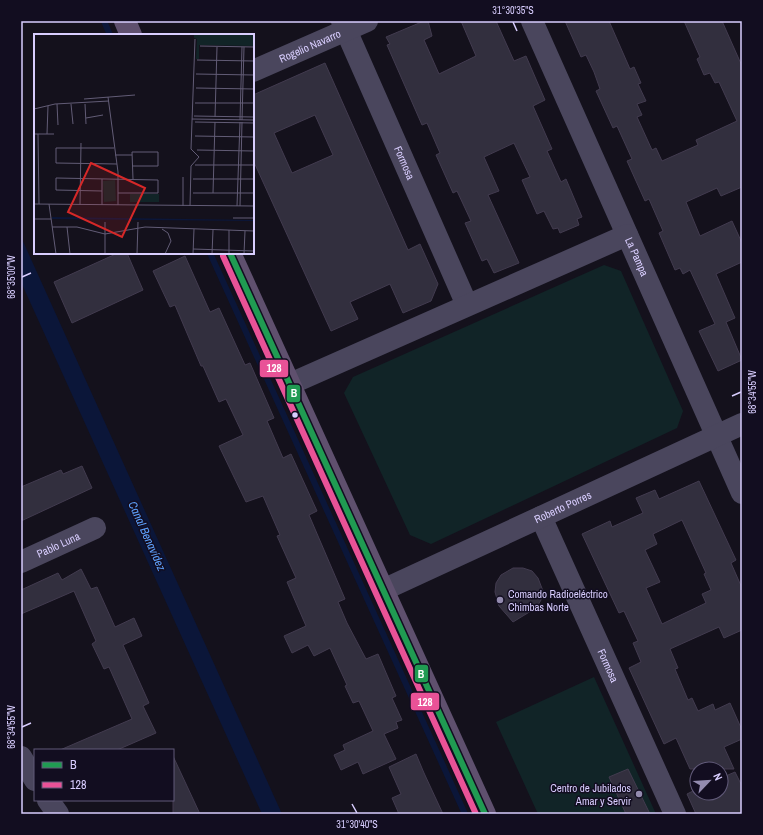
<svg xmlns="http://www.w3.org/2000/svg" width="763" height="835" viewBox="0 0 763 835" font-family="'Archivo Narrow',sans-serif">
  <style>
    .green { fill: #112427 }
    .water { fill: #0b1639 }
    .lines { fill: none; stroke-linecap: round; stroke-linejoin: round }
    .stream { stroke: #0b1639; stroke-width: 6 }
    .building { fill: #322f3e; stroke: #423b4f; fill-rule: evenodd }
    .street { stroke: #4a465d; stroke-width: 22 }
    .primary { stroke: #5f506e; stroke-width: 22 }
    .bus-1-casing { stroke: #120d20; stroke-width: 9 }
    .bus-2-casing { stroke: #120d20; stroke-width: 9 }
    .bus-1 { stroke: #209b52; stroke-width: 6 }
    .bus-2 { stroke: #e95297; stroke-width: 6 }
    .ticks { fill: none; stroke: #d8cdfe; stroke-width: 1.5 }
    .bus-dot { fill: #d8cdfe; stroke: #120d20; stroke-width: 1.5 }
    .poi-dot { fill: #938baf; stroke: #120d20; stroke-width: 1.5 }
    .labels { text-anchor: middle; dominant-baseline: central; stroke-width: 3; stroke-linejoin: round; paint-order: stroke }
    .street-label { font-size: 11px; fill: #d8cdfe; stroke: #120d20 }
    .poi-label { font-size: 11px; fill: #d8cdfe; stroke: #120d20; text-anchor: start }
    .water-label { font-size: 12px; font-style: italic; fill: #5da0fc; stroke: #120d20 }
    .inset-road { fill: none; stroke: #625c76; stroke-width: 1 }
    .view { fill: #d62828; fill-opacity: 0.15; stroke: #d62828; stroke-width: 2 }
    .inset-edge { fill: none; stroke: #d8cdfe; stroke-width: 2 }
    .line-badge { stroke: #120d20; stroke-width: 1.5 }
    .badge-label { font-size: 11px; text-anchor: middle; font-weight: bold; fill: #fff }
    .neatline { fill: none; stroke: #d8cdfe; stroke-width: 1.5 }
    .ticks-label { font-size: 10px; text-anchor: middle; fill: #d8cdfe }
  </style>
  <rect width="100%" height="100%" fill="#14111c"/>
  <path class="green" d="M604,265L621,271L683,411L677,428L431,544L410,535L344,393L353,377Z
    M594,677L656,814H538L496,722Z"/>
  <path class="water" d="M21,237L282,814H262L21,282Z"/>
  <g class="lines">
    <path class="stream" d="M104,21L110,35
      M210,253L465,814"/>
  </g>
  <path class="building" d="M424,21H428L432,36L424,40L439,74L476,56L461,21H496L514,61L526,56L545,100L533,106L552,149L547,151L561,182L566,179L582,217L577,219L579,225L560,233L558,228L553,229L544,211L537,214L522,180L530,177L514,143L484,157L499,191L488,195L519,263L494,273L487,259L482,261L465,223L471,221L457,191L453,193L436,155L440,153L427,123L422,125L387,45L390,44L386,37Z
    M565,21H609L630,69L634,67L641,83L638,84L646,101L637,104L642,115L637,117L652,150L656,148L662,161L698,145L696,140L737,121L719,82L715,83L710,73L704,75L697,59L700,57L684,21H722L742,66V187L721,196L717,188L686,202L700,236L732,221L742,243V262L716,274L735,318L726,322L742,360L718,371L699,331L715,324L690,270L683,274L680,268L675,270L659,233L663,231L649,199L645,201L627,161L632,159L617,126L613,128L596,91L600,89L594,72L586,55L581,57Z
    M325,63L408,250L420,244L438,284L431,301L403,313L390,284L350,302L358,319L331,331L253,160V95ZM315,115L333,155L292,173L274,133Z
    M118,253H127L143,290L72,323L54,282Z
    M185,256L210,312L219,308L245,365L250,363L274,418L267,421L283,458L291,454L317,511L309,515L345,599L338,602L347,623L366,659L378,654L396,696L392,698L402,720L396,722L398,728L384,734L396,759L363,774L358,762L341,770L334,755L345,750L343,745L373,731L359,701L353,703L345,686L347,685L330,648L314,656L308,645L292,653L284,636L306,626L287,582L296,578L277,536L280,535L263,496L246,502L219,446L243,435L226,399L219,402L203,366H201L175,305L170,307L153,271Z
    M82,466L92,488L21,521V487L61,470L63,474Z
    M699,481L736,560L731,563L742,588V630L724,638L719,627L670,649L678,668L675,669L688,700L692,698L698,711L713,704L715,710L730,703L742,730V739L724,747L734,769H690L676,738L664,744L629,668L641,662L633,643L638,641L624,611L619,613L582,534L610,521L612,527L643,513L636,498L655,490L659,499ZM682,520L706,573L704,574L711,590L702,594L706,603L662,624L646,588L660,582L645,550L657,544L653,534Z
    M513,568H523L532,571L538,578L543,591L541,600L536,608L513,622L499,606L495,592L496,583L501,575Z
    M81,569L91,589L97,587L115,627L134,618L142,636L123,645L149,703L143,706L156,733L117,750H60L132,719L109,667L104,669L92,644L96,641L74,591L21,614V590L58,573L62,580Z
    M416,754L424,773L443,814H399L392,798L401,794L389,767Z
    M173,756L200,814H173Z
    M628,769L650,814H626L609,777Z
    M735,772L742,786V814H696L687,794L697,789V793H721V778Z"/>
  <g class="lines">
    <g class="street">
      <path id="s1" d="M342,21L467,305"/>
      <path id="s2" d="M532,21L742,493"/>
      <path id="s3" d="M253,71L367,21"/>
      <path d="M290,384L627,235"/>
      <path id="s4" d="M541,517L675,814"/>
      <path id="s5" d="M21,562L95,528"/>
      <path id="s6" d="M383,590L742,424"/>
      <path d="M21,757L35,780"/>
      <path d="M48,800L58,814"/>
    </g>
    <path class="primary" d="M125,21L131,35
      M230,253L485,814"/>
    <g class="bus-1-casing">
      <path id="bus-1" d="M230,253L485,814"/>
    </g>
    <g class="bus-2-casing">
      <path id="bus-2" d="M223,256L476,814"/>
    </g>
    <use href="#bus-1" class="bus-1"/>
    <use href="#bus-2" class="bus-2"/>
  </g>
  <path class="ticks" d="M513,22L517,31M22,277L31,273M732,396L741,392M22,727L31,723M352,804L357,813"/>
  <circle class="bus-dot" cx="295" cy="415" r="3.5"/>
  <g class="poi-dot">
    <circle cx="500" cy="600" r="4"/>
    <circle cx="639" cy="794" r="4"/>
  </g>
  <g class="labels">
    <g class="street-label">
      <text stroke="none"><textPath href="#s3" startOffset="62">Rogelio Navarro</textPath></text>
      <text stroke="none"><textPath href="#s1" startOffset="155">Formosa</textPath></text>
      <text stroke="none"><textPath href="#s2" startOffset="258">La Pampa</textPath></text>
      <text stroke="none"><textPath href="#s6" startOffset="198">Roberto Porres</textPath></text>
      <text stroke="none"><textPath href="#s5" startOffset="41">Pablo Luna</textPath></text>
      <text stroke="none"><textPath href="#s4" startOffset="163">Formosa</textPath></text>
    </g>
    <g class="poi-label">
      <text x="508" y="594">Comando Radioeléctrico<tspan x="508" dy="13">Chimbas Norte</tspan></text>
      <text x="631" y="788" text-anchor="end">Centro de Jubilados<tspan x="631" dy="13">Amar y Servir</tspan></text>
    </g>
    <g class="water-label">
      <text transform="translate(147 536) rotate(66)">Canal Benavídez</text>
    </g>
  </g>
  <g transform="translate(34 34)">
    <rect width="220" height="220" fill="#14111c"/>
    <path d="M160,0H220V12L165,11V25H162L163,5L160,4ZM81,146L82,167L70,168L69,147ZM96,160H125V168H96Z" fill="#112427"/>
    <path d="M18,183L220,186V187L18,185Z" fill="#0b1639"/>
    <path class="inset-road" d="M166,12L220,13M163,26L220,27M162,40L220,41M162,54L220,55M74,63L84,138V171M50,65L101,61M161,69H220M23,70L24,91M37,70L39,90M51,70L52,90M0,75L21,70L75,67M160,82L220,83M181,83L183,13M52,84L69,81M158,85L220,86M206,86L208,13M208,86L210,13M161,88L220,89M0,100H20M4,100L5,170M13,100L14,72M161,102L220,103M80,114H22V129L83,130M163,116L220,117M81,121H98M161,131H220M98,132H124V118H98L99,145M159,145H220M68,157L22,156V144L124,146V159H84M159,159H220M179,159L181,88M0,170L220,172M15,170L22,220M46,171L47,109M68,171V145M149,172V143M156,172L157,132L165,123L157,115L161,5M203,172L206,88M206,172L208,88M199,184H220M0,185H17M18,193H43L71,200L111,193L220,197M33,193L36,220M128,195L134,199L137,207L131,220M159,215L220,217M71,220V188M103,220L104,188M159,220L160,195M178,220L179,196M195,220V196M210,220L211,197"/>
    <path class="view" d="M57,129L111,154L88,203L34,178Z"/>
    <rect width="220" height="220" class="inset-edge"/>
  </g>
  <g class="line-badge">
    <rect x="259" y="359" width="30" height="19" rx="4" fill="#e95297"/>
    <rect x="286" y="384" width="15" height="19" rx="4" fill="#209b52"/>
    <rect x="414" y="664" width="15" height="19" rx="4" fill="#209b52"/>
    <rect x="410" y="692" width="30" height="19" rx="4" fill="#e95297"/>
  </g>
  <g class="badge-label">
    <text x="274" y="372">128</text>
    <text x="294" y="397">B</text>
    <text x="421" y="678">B</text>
    <text x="425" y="706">128</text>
  </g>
  <rect width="763" height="835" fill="none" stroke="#120d20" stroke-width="44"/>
  <rect x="34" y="749" width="140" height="52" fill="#120d20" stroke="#615a79"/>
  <rect x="42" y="762" width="20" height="6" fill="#209b52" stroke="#615a79"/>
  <text x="70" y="769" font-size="12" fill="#d8cdfe">B</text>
  <rect x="42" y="782" width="20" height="6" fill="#e95297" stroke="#615a79"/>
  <text x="70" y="789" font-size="12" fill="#d8cdfe">128</text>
  <g transform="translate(709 781) rotate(65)"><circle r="19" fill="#120d20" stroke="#615a79"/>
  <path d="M0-3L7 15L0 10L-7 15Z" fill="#938baf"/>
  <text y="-6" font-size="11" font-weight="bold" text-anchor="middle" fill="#d8cdfe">N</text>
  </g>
  <rect x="22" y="22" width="719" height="791" class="neatline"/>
  <g class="ticks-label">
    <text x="513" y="14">31°30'35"S</text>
    <text transform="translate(11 277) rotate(-90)" y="4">68°35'00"W</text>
    <text transform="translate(752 392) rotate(-90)" y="4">68°34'55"W</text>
    <text transform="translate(11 727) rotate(-90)" y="4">68°34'55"W</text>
    <text x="357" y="828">31°30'40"S</text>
  </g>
</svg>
